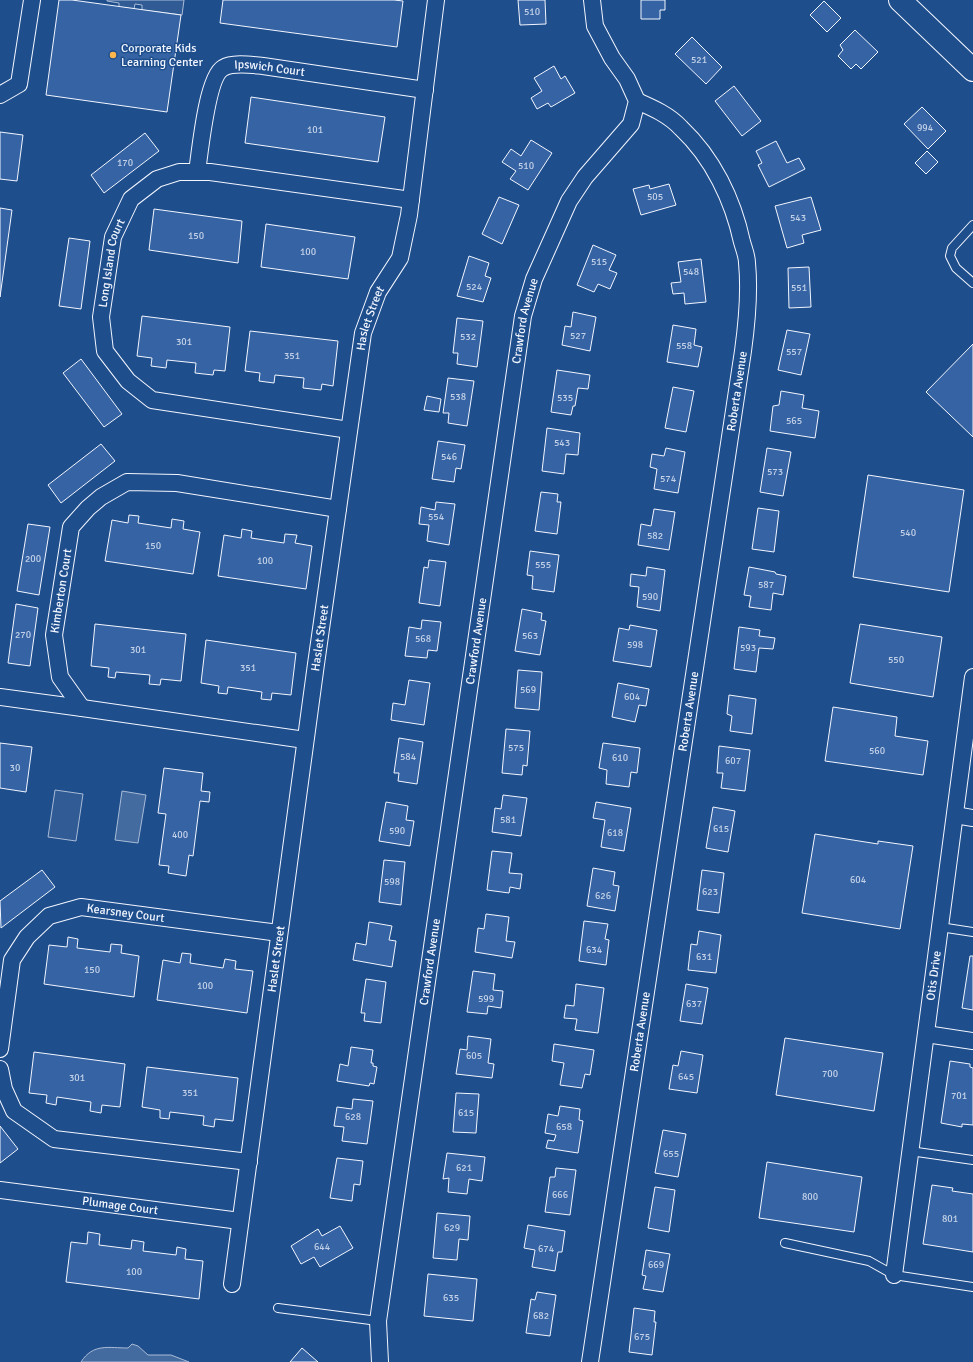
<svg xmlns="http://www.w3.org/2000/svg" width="973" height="1362" viewBox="0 0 973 1362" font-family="Signika,sans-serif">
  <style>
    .built { fill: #305b95; stroke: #a8bbd7 }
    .water { fill: #446ba0; stroke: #a8bbd7 }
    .building { fill: #3563a3; stroke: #f2f6ff }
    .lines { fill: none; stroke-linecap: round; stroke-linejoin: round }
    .lane-casing { stroke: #f2f6ff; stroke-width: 10 }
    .street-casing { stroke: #f2f6ff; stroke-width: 18 }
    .secondary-casing { stroke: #f2f6ff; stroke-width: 24 }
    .lane { stroke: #1f4e8c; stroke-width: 8 }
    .street { stroke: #1f4e8c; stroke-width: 16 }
    .secondary { stroke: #1f4e8c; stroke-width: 22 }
    .poi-dot { fill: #ffb74d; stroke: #1f4e8c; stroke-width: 1.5 }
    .labels { text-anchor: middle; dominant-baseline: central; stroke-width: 3; stroke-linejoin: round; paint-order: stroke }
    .number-label { font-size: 10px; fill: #c3d1e8 }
    .poi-label { font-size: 12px; fill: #f2f6ff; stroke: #1f4e8c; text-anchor: start }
    .street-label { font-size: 12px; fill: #f2f6ff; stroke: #1f4e8c }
  </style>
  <rect width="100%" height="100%" fill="#1f4e8c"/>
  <path class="built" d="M107,0H184L182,15L142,10V5L135,4L134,9L119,7V3L107,1Z
    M55,790L83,794L76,841L48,837Z"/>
  <path class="water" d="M122,791L146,795L138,843L115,840Z
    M132,1344L138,1346L148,1355H171L189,1362H81C93,1343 109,1348 128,1348Z"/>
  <path class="building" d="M59,0H72L181,15L167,112L46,95Z
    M223,0H394L403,1L397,47L220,23Z
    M518,0H545L546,24L520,25Z
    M641,0H665V10H660V19H641Z
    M824,1L841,18L827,32L810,15Z
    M855,30L878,52L861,69L856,64L851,69L838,56L843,50L840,45Z
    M692,37L722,67L706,84L675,54Z
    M554,66L561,79L565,76L575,93L551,107L548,103L537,109L531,98L542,91L534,78Z
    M734,86L761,121L742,136L715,101Z
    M251,97L385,117L378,162L245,143Z
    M922,107L946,131L928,149L904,124Z
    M0,132L23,135L17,181L0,179Z
    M145,133L159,151L104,193L91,175Z
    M531,140L552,153L528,190L510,179L516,171L502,162L511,149L521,156Z
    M776,141L787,163L799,158L805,169L769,187L758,165L762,163L756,151Z
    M927,151L938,162L926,174L915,163Z
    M669,184L676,205L641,215L633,189L649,185L650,189Z
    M499,197L519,205L502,244L482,234Z
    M811,197L821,230L802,235L804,243L787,248L775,206Z
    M0,208L12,210L0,297Z
    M154,209L242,221L238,263L149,250Z
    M266,224L355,237L348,279L261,267Z
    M69,238L90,241L81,309L59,306Z
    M593,245L616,255L609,270L617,273L610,289L598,284L594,292L577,285Z
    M469,256L489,263L485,276L491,278L483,302L457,296Z
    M701,259L706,302L685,304L684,293L673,294L671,283L681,282L678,262Z
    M809,267L811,307L789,308L788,268Z
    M573,312L596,317L590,351L562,345L565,326L571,327Z
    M142,316L230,327L225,371L214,370L213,375L195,373L196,363L167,360L166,368L151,366L152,358L137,356Z
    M457,318L483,321L477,367L457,364L458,353H453Z
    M673,325L696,329L694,345L702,347L698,367L667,362Z
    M787,330L810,334L801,375L778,370Z
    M250,331L338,341L333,386L322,384L321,390L303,388L304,378L275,375L274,383L259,381L260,373L245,371Z
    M973,344V437L926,392Z
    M81,359L122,414L104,427L63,373Z
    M557,370L590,375L588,389L578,388L575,406H573L571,415L551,412Z
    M448,378L474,381L467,426L448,423L449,413H443Z
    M673,387L694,391L686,432L665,428Z
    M781,391L804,395L802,408L819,411L815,438L770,431L773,406L779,405Z
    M427,396L441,399L439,412L424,410Z
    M547,428L580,433L578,455L566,454L564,474L542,471Z
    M438,441L465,445L461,469L456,468L454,482L432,479Z
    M101,444L115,461L61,503L48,485Z
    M666,448L685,452L678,493L654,489L657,469L650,467L652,454L664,456Z
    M767,448L791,452L783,496L760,492Z
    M868,475L964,490L949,592L853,577Z
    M541,492L558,494L557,502H561L557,534L535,531Z
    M436,502L455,504L449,545L427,541L429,525L419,524L421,507L435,510Z
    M758,508L779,511L774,552L752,549Z
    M654,509L675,512L669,550L638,545L641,524L651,526Z
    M129,515L139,516L138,523L171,528L172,519L184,521L183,529L200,532L193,574L105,561L112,520L128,523Z
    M28,524L50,527L39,595L17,591Z
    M242,529L252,531L251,538L284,543L285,534L297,535L295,543L312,546L306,589L218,576L224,535L241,538Z
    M530,551L559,555L554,592L532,589L533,576L527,575Z
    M429,560L446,562L440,606L419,603L424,567L428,568Z
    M647,567L665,570L660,611L637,607L639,587L630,586L631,574L646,576Z
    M749,567L775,572L776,574L786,576L783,595L773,593L771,610L749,607L751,596L744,595Z
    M16,604L38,608L30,666L8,663Z
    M522,609L542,613L541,620L546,621L540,655L515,651Z
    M422,620L441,622L437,651L428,650L427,658L405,656L409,627L421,629Z
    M95,624L186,634L181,681L161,679L160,685L149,684L150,675L116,672L115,678L108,677L109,668L91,666Z
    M860,624L942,637L933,697L850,683Z
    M630,625L657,630L651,667L613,661L619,628L629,630Z
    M739,627L760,630L759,636L775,638L773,649L759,648L756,672L734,669Z
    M206,640L296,653L291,695L272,693L271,700L261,699L262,692L228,687L227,694L218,693L219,686L201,683Z
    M518,670L542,672L539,710L515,708Z
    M409,680L430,683L424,725L391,720L393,703L405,705Z
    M618,683L649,689L646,706L639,705L635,722L612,717Z
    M729,695L756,699L752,734L730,731L732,716L727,714Z
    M833,707L897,717L895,736L928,741L923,775L825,761Z
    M506,729L530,731L527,766L523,765L522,775L502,773Z
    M399,738L423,742L417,784L398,781L399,773H394Z
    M0,743L32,747L26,792L0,788Z
    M603,743L640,748L637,773L631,772L629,787L606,784L607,770L599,768Z
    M719,746L750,750L745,791L721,788L723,773H717Z
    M164,768L203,773L201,791L210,792L209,802L200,801L193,856L189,855L186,876L168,873L169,866L159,865L166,814L158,813Z
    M503,795L527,798L521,836L492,832L495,808L501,809Z
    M386,802L408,806L406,820L414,821L410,846L379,841Z
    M596,802L631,808L624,851L601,847L605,820L593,818Z
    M713,807L735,811L728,852L706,848Z
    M815,834L878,844V841L913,846L900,929L802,913Z
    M492,851L512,853L509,873L522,874L520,889L510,887L509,893L487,890Z
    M384,860L405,862L401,905L379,902Z
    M593,868L615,872L613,885L619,886L615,911L587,906Z
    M42,870L55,887L1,928L0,901Z
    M702,870L724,873L719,913L697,910Z
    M486,914L509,917L506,941L515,942L512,958L475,952L478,928L484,929Z
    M584,921L608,924L605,939L609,940L606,965L579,961Z
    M369,922L392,926L389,940L396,941L392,967L353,960L356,943L366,945Z
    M699,931L721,935L716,973L688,970L691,944L697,945Z
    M68,937L78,939L77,948L110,952L111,944L122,945L121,953L139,956L134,997L44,984L49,945L67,947Z
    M182,953L191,954L190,963L223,968L225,959L236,961L235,969L253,971L247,1013L157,1000L163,960L180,963Z
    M970,956H973V1010L962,1008Z
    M473,971L495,974L493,990L503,991L501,1008L488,1006L487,1014L467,1012Z
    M366,979L386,982L381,1023L364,1021L365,1013H361Z
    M576,984L604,988L598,1033L575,1030L577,1019L564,1018L566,1005L574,1006Z
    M686,984L708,988L702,1024L680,1021Z
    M468,1036L491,1039L488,1063L494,1064L492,1078L456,1074L460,1049L467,1050Z
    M785,1038L883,1053L874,1111L776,1095Z
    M554,1044L594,1050L590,1075L585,1074L582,1088L560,1085L564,1063L552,1061Z
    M351,1047L373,1050L371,1063H373V1066L377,1067L374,1084L370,1083L369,1086L337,1081L340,1064L348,1066Z
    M681,1051L703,1055L697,1093L669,1089L673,1065L678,1066Z
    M34,1052L125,1064L120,1107L102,1105L101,1113L90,1111L91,1102L57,1097L56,1105L46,1103L47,1095L29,1093Z
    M950,1061L970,1064V1067L973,1068V1125L962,1124V1127L941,1123Z
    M147,1067L238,1078L233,1121L215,1119L214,1127L203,1125L204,1116L170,1112L169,1119L160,1118V1110L142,1107Z
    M456,1093L479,1094L476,1133L453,1132Z
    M353,1099L373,1101L367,1144L342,1141L344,1127L334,1126L337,1107L352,1109Z
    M560,1106L580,1109L579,1120L583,1121L578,1153L546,1148L548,1140L554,1141L556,1135L545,1133L548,1114L558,1116Z
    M0,1126L18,1149L0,1163Z
    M663,1130L686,1134L678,1177L655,1173Z
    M447,1153L485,1157L482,1181L469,1179L467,1194L448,1192L449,1178L443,1179Z
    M337,1158L363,1161L360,1185L354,1184L352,1201L330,1198Z
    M767,1162L862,1177L854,1232L759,1218Z
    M556,1168L576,1170L570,1215L545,1212L550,1177H555Z
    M932,1185L953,1188L952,1191L973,1194V1252L923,1244Z
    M655,1187L675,1190L669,1232L648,1228Z
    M437,1213L470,1216L468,1240L459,1239L457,1260L433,1258Z
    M528,1225L565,1231L562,1252H558L555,1271L532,1267L535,1250L524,1248Z
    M340,1226L353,1248L320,1267L314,1257L301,1264L291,1246L318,1229L322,1236Z
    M88,1232L100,1234L99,1245L131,1249L132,1240L144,1242L143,1251L176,1255L177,1247L186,1249L185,1259L203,1261L199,1299L66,1282L71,1242L87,1244Z
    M646,1250L670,1254L663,1292L643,1289L646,1276L642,1275Z
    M428,1274L477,1279L473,1321L424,1316Z
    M537,1292L556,1295L550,1336L526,1333L531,1299L535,1300Z
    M634,1308L655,1311L654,1322H656L652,1355L629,1352Z
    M302,1348L318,1362H290Z"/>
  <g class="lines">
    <g class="lane-casing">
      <path id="lane" d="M973,225L952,248L950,256L956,268L973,283
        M940,927L973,932
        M910,1151L973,1160
        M785,1243L869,1261L894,1275L973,1287
        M278,1308L378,1321"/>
    </g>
    <g class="street-casing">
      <g id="street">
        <path d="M0,95L19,84L32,0"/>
        <path id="s1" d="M197,172C200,152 207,77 223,68C233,62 252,65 263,66L425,90"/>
        <path id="s2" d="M349,430L152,400L128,381L105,351L101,317L113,237L131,199L157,179L179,172H210L411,200"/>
        <path d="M0,697L82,708L305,740"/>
        <path id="s3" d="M82,708L60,677L54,635L71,527L88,508L101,497L127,482L177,483L338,509"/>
        <path d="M955,815L973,818"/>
        <path d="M926,1034L973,1041"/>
        <path id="s4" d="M0,1049L12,960L27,937L49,916L81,907L279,933"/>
        <path d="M0,1069L4,1089L14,1111L54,1139L249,1162"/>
        <path id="s5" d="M0,1190L240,1221"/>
        <path id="s6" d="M894,1275L973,677"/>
        <path id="s7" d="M232,1284L316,664L363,333L378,292L400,258L409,215L436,0"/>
        <path id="s8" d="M380,1362L378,1321L523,316L534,279L569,201L585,177L631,124L637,101L627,79L612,58L595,26L592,0"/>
        <path id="s9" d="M590,1362L743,351C747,322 750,293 747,263C747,256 744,249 742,242C733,200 713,158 681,128C669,115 653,108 637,101"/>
      </g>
    </g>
    <g class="secondary-casing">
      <path id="secondary" d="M900,0L973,70"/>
    </g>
    <use href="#lane" class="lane"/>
    <use href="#street" class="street"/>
    <use href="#secondary" class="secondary"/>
  </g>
  <circle class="poi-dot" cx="113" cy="55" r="4"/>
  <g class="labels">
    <g class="number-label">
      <text x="532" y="12">510</text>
      <text x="699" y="60">521</text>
      <text x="925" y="128">994</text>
      <text x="315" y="130">101</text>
      <text x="125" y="163">170</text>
      <text x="526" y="166">510</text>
      <text x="655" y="197">505</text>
      <text x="798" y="218">543</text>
      <text x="196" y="236">150</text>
      <text x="308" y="252">100</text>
      <text x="599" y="262">515</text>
      <text x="691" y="272">548</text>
      <text x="474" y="287">524</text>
      <text x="799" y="288">551</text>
      <text x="578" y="336">527</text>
      <text x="468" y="337">532</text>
      <text x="184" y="342">301</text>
      <text x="684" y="346">558</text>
      <text x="794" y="352">557</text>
      <text x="292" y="356">351</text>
      <text x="458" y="397">538</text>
      <text x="565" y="398">535</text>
      <text x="794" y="421">565</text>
      <text x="562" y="443">543</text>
      <text x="449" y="457">546</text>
      <text x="775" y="472">573</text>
      <text x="668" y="479">574</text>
      <text x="436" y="517">554</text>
      <text x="908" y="533">540</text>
      <text x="655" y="536">582</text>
      <text x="153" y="546">150</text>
      <text x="33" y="559">200</text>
      <text x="265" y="561">100</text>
      <text x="543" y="565">555</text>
      <text x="766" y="585">587</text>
      <text x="650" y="597">590</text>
      <text x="23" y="635">270</text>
      <text x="530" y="636">563</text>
      <text x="423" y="639">568</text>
      <text x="635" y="645">598</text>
      <text x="748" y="648">593</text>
      <text x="138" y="650">301</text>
      <text x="896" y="660">550</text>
      <text x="248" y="668">351</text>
      <text x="528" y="690">569</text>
      <text x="632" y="697">604</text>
      <text x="516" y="748">575</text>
      <text x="877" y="751">560</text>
      <text x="408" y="757">584</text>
      <text x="620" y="758">610</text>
      <text x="733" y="761">607</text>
      <text x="15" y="768">30</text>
      <text x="508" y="820">581</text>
      <text x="721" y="829">615</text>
      <text x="397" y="831">590</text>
      <text x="615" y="833">618</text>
      <text x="180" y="835">400</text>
      <text x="858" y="880">604</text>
      <text x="392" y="882">598</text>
      <text x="710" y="892">623</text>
      <text x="603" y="896">626</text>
      <text x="594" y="950">634</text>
      <text x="704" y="957">631</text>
      <text x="92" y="970">150</text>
      <text x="205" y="986">100</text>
      <text x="486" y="999">599</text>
      <text x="694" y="1004">637</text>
      <text x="474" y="1056">605</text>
      <text x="830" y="1074">700</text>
      <text x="686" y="1077">645</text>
      <text x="77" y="1078">301</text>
      <text x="190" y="1093">351</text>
      <text x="959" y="1096">701</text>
      <text x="466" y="1113">615</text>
      <text x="353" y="1117">628</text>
      <text x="564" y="1127">658</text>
      <text x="671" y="1154">655</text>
      <text x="464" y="1168">621</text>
      <text x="560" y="1195">666</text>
      <text x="810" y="1197">800</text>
      <text x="950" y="1219">801</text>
      <text x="452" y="1228">629</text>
      <text x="322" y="1247">644</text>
      <text x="546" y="1249">674</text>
      <text x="656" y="1265">669</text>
      <text x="134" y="1272">100</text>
      <text x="451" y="1298">635</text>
      <text x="541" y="1316">682</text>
      <text x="642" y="1337">675</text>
    </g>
    <g class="poi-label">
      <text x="121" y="48">Corporate Kids<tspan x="121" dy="14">Learning Center</tspan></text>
    </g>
    <g class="street-label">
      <text stroke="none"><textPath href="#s1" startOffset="156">Ipswich Court</textPath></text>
      <text stroke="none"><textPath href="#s2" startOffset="357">Long Island Court</textPath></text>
      <text stroke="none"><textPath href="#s7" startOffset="976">Haslet Street</textPath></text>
      <text stroke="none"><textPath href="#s8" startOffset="1052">Crawford Avenue</textPath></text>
      <text stroke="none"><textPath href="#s9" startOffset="982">Roberta Avenue</textPath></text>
      <text stroke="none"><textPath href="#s3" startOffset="125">Kimberton Court</textPath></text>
      <text stroke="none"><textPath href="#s7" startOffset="652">Haslet Street</textPath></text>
      <text stroke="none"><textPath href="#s8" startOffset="728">Crawford Avenue</textPath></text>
      <text stroke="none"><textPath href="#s9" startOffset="658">Roberta Avenue</textPath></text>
      <text stroke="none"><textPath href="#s4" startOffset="226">Kearsney Court</textPath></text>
      <text stroke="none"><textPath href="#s7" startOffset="328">Haslet Street</textPath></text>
      <text stroke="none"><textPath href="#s8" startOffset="404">Crawford Avenue</textPath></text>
      <text stroke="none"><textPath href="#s6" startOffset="302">Otis Drive</textPath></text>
      <text stroke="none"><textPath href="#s9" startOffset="334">Roberta Avenue</textPath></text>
      <text stroke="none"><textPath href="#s5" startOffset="121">Plumage Court</textPath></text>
    </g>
  </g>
</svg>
